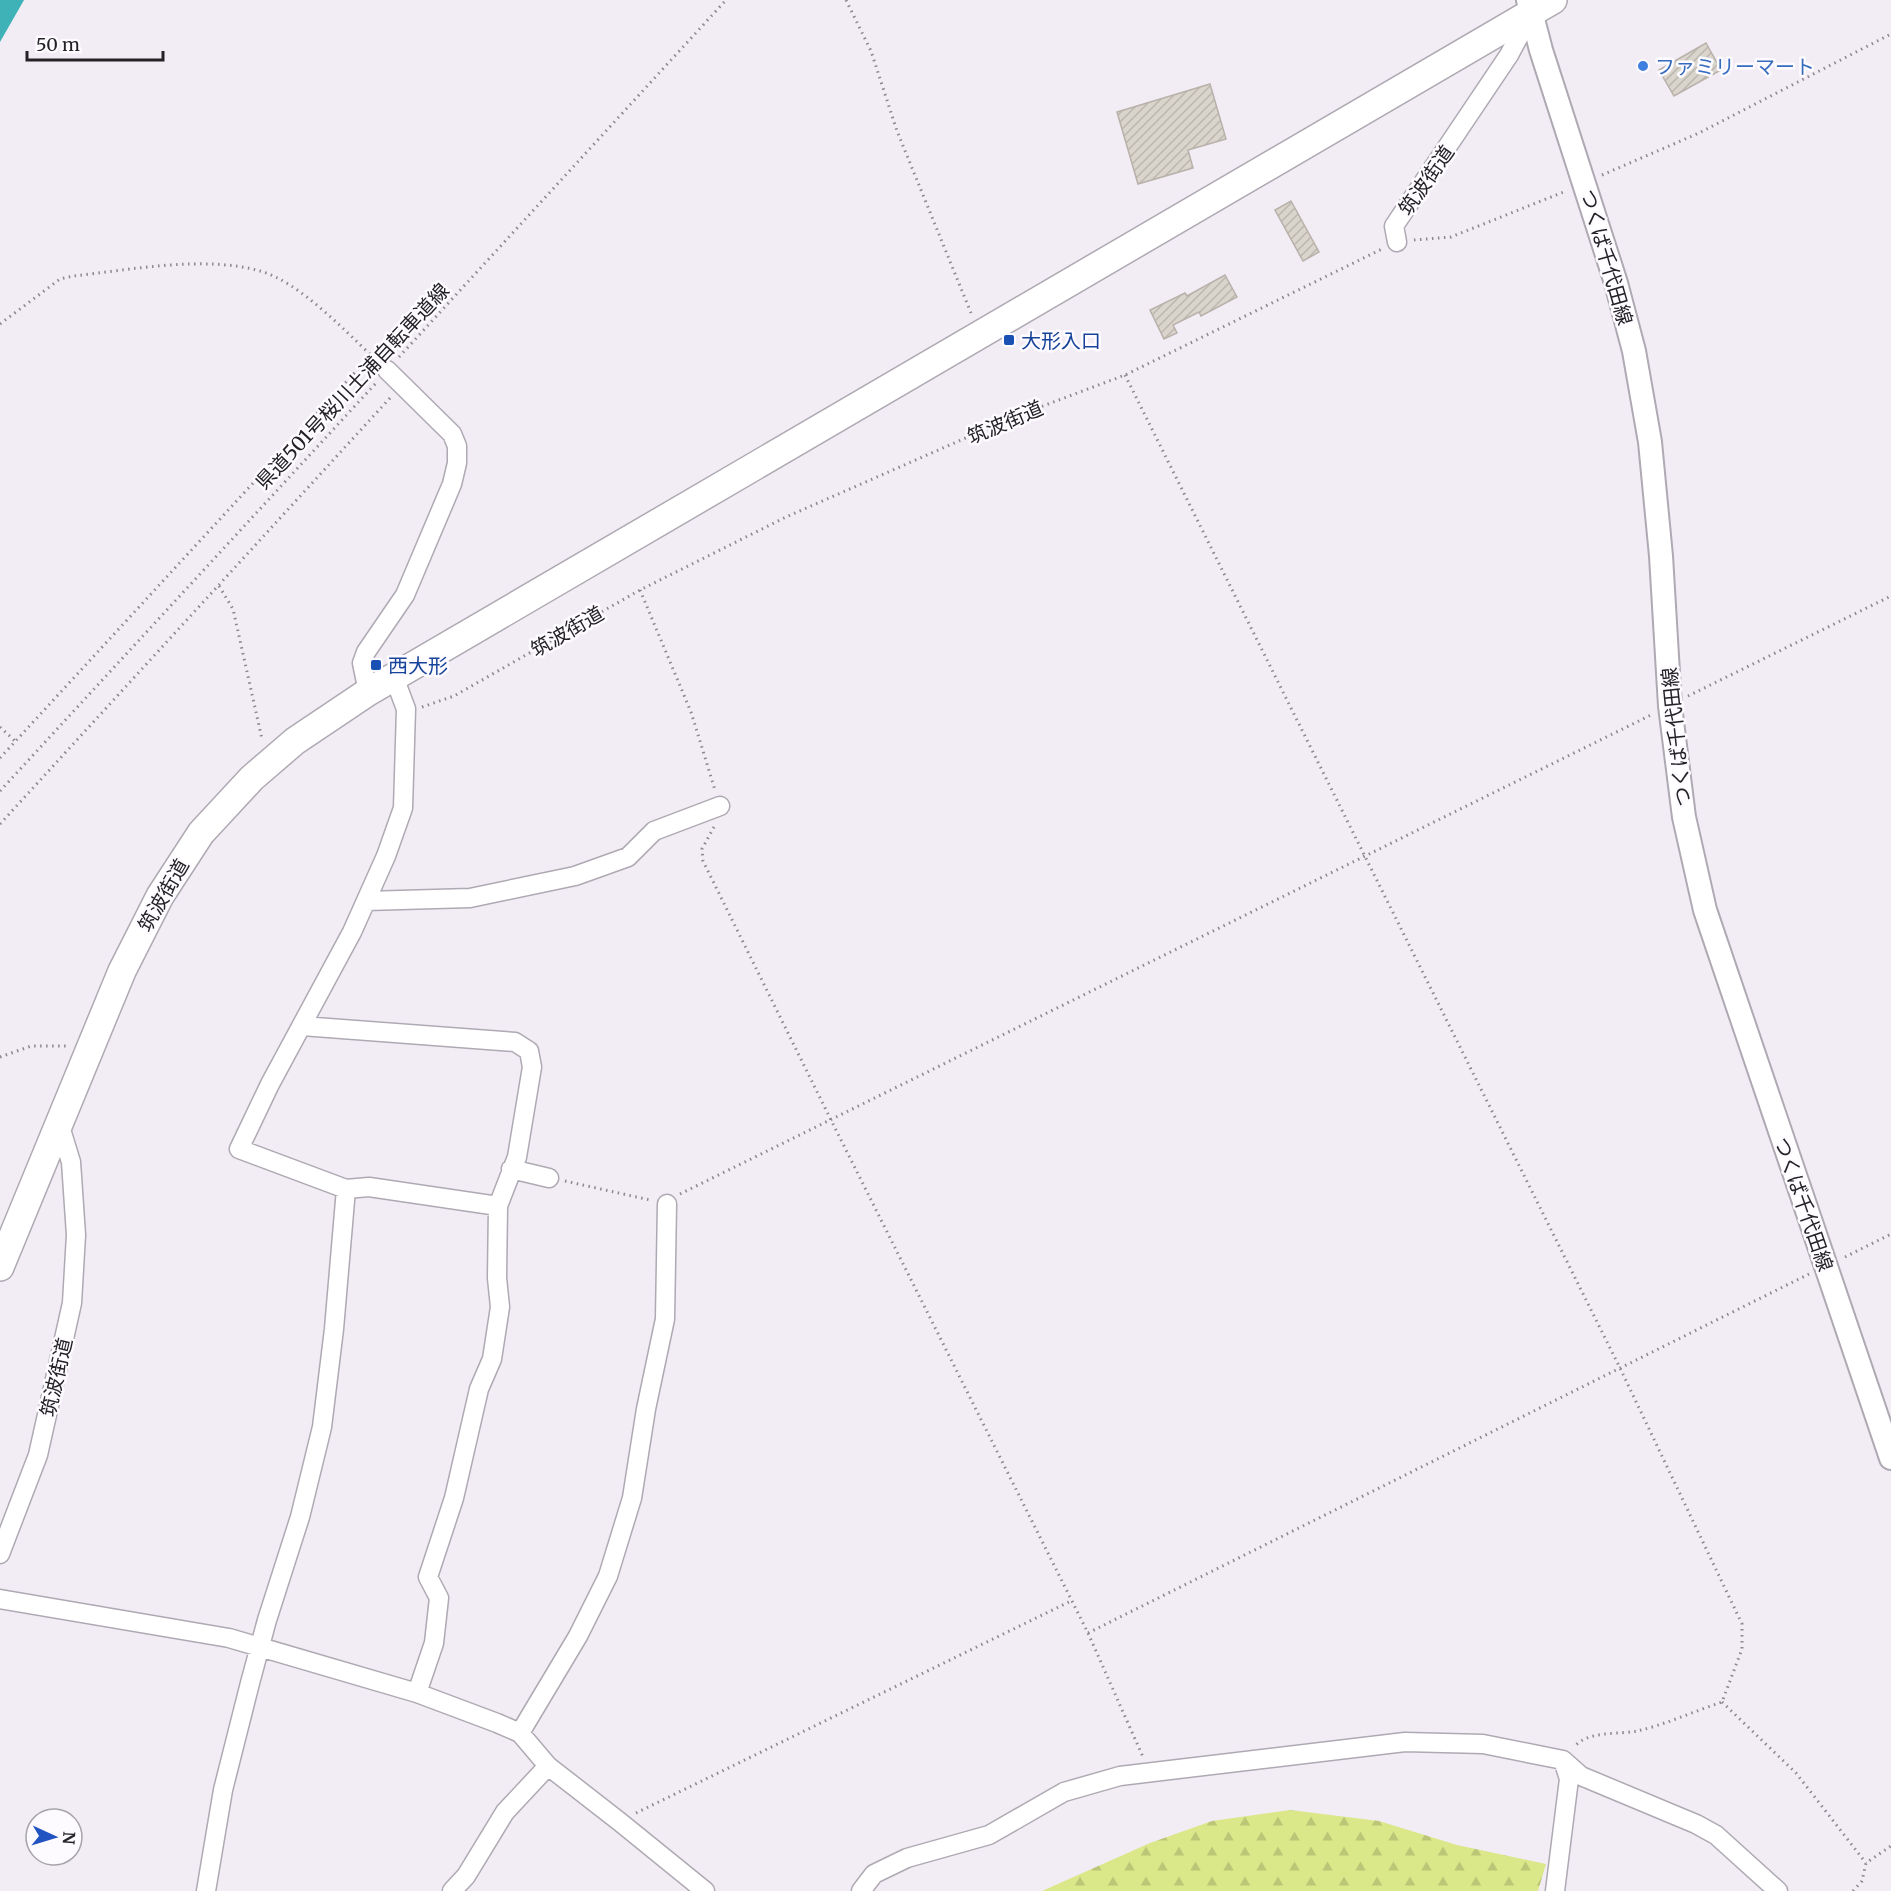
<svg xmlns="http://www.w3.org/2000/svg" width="1891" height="1891" viewBox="0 0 1891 1891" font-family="Merriweather,'Noto Sans JP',serif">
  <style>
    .forest { fill: url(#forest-firs) }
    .water { fill: #3eb2b7 }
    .building { fill: url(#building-hatch); stroke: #b7b1a9; stroke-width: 1.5 }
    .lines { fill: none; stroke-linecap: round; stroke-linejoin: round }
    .minor-casing { stroke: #aea9b2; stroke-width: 21 }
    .major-casing { stroke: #aea9b2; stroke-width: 26 }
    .highway-casing { stroke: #aea9b2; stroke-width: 30 }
    .path { stroke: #8c888e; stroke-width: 3; stroke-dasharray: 1.5 4.5; stroke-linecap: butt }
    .minor { stroke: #fff; stroke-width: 18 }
    .major { stroke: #fff; stroke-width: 22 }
    .highway { stroke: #fff; stroke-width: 27 }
    .shop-dot { fill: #3f7fe0; stroke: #fdfbff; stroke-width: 2 }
    .transit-dot { fill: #1a4fb4; stroke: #fdfbff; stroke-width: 2 }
    .labels { text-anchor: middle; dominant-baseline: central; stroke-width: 5; stroke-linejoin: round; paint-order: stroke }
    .shop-label { font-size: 20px; fill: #366cbe; stroke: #fdfbff; text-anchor: start }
    .street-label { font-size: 20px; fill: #242225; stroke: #fdfbff }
    .transit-label { font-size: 20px; fill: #164399; stroke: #fdfbff; text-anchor: start }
  </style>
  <defs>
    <pattern id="forest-firs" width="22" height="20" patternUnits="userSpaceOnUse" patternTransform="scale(1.5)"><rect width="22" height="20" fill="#dae889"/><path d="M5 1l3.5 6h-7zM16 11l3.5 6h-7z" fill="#bbc776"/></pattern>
    <pattern id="building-hatch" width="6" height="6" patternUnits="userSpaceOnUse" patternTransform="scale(1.5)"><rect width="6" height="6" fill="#dad5cc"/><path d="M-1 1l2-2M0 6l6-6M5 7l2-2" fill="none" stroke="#bbb7af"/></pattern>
  </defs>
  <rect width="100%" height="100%" fill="#f2ecf5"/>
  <path class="forest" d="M1290,1810L1379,1821L1457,1845L1546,1864L1538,1891H1042L1150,1843L1212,1821Z"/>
  <path class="water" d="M0,0H24L0,42Z"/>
  <path class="building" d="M1706,43L1721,70L1674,96L1659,70Z
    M1210,84L1226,139L1188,150L1193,168L1138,184L1117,112Z
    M1291,201L1319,252L1303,261L1275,210Z
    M1225,275L1237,297L1201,316L1199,312L1173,325L1177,333L1164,339L1150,310L1185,293L1187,296Z"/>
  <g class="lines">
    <g class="minor-casing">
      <path id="minor" d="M1397,242L1394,226L1509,55L1531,14
        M368,692L362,663L366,652L405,595L452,484L457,463V446L452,434L387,370
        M366,901L470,898L575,876L628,857L654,831L720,806
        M302,1026L515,1042L529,1051L532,1067L517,1157L498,1206L497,1278L500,1307L492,1359L479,1389L454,1498L428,1577L439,1598L434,1643L417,1693
        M511,1169L549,1178
        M346,1189L369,1187L498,1206
        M0,1554L38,1455L72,1303L76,1235L71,1162L59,1123
        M0,1599L229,1638L417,1693L497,1723L520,1733L548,1766L620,1822L705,1891
        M520,1733L578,1636L608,1576L632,1498L646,1409L665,1319L667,1204
        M206,1891L223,1790L250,1683L267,1620L300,1517L322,1427L334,1329L346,1189L239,1149L270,1084L352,932L386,856L403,808L406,709L394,677
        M452,1891L466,1876L505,1812L548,1766
        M861,1891L874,1874L907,1858L989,1835L1064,1792L1120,1776L1405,1742L1483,1744L1563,1760L1581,1776L1696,1824L1716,1835L1778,1891
        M1555,1891L1569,1779L1563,1760"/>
    </g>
    <g class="major-casing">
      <path id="major" d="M1528,0L1541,50L1616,283L1634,351L1650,442L1661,556L1670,706L1684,817L1705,910L1891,1458"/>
    </g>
    <g class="highway-casing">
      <path id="highway" d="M0,1267L122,971L160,896L201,833L252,778L295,741L368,692L1553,0"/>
    </g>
    <path class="path" d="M846,0L871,51L897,131L971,313
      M1602,175L1699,133L1891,34
      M1414,240L1451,237L1566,191
      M0,324L60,279L73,276C130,270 204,255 260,271C299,282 342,328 372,356
      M399,357L726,0
      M1125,375L1620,1368L1742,1624V1649L1722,1702C1695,1711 1664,1725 1637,1731C1617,1735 1589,1730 1574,1747
      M219,586L233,609L262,739
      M640,590L691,712L715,790
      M1688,696L1891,596
      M422,707L454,696L640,590L786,517L1011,418L1125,375L1382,249
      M0,727L15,741
      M0,758L371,355
      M0,791L377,382
      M0,824L390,398
      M714,827L702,849L703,861L831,1120L1088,1633L1143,1757
      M0,1057L31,1046H68
      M565,1181L650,1200
      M680,1194L1653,714
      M1845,1257L1891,1234
      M1088,1633L1809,1274
      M1722,1702L1796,1773L1866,1863
      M636,1813L1071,1601
      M1853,1891L1862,1881L1866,1863L1891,1846"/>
    <use href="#minor" class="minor"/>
    <use href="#major" class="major"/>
    <use href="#highway" class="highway"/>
  </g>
  <circle class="shop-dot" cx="1643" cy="66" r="6"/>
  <g class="transit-dot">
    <rect x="1003" y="334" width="12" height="12" rx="3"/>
    <rect x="370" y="659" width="12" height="12" rx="3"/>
  </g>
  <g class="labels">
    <g class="shop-label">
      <text x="1655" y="66">ファミリーマート</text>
    </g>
    <g class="street-label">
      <text transform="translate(1426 180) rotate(-55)">筑波街道</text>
      <text transform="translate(1607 257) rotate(74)">つくば千代田線</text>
      <text transform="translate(352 386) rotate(-47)">県道501号桜川土浦自転車道線</text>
      <text transform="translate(1005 422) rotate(-23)">筑波街道</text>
      <text transform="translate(567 631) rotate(-30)">筑波街道</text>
      <text transform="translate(1676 737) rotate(-96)">つくば千代田線</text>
      <text transform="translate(163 895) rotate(-60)">筑波街道</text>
      <text transform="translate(1804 1204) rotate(71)">つくば千代田線</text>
      <text transform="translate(56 1377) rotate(-77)">筑波街道</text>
    </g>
    <g class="transit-label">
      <text x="1021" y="340">大形入口</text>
      <text x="388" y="665">西大形</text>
    </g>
  </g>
  <g transform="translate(54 1837) rotate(94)"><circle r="28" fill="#fdfbff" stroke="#a6a4a8" stroke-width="1.5"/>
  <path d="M0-4.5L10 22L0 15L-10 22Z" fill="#2154c1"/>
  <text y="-9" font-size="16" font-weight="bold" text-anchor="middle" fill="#242225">N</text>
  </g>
  <path d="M27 51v9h136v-9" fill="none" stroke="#242225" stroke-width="3"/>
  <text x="36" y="51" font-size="18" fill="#242225" stroke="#fdfbff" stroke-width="4.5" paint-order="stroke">50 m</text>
</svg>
